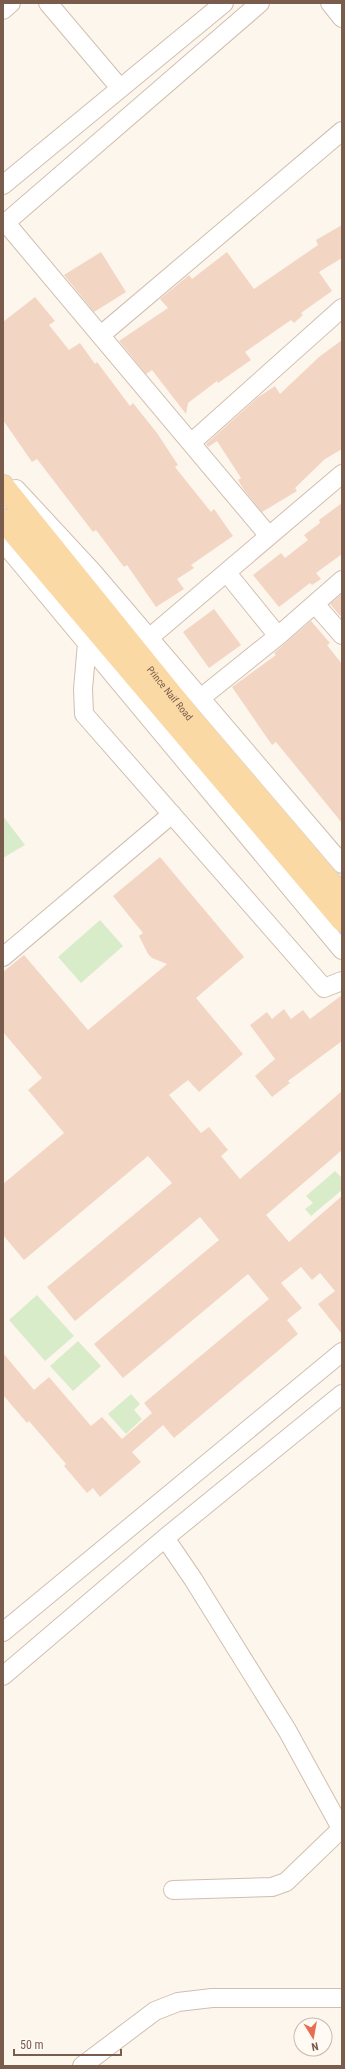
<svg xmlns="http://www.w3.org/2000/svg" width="345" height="2069" viewBox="0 0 345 2069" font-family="'Roboto Condensed',sans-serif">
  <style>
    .green { fill: #d8ecc9 }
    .building { fill: #f3d5c3 }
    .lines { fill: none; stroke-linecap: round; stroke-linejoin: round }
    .minor-casing { stroke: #d1beb0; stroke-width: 20 }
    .major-casing { stroke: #dad1cd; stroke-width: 24 }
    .minor { stroke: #fff; stroke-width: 18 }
    .major { stroke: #fbd9a5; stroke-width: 22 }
    .labels { text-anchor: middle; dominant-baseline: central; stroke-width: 3; stroke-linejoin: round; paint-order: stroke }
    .street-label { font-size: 10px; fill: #7a5c4d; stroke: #fffaf3 }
  </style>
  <rect width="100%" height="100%" fill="#fdf6ec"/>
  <path class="green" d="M3,816L25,845L3,858Z
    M100,920L123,946L81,983L58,957Z
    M335,1171L342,1178V1190L311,1216L305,1209L313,1203L306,1196Z
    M37,1295L74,1336L45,1361L9,1320Z
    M78,1341L101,1366L73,1391L50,1366Z
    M131,1394L140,1404L134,1410L142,1419L126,1434L108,1414Z"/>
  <path class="building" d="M342,225V258L319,272L332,291L301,313L303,315L294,323L291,320L245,352L251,360L218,383L217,381L188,403L186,414L152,370L146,374L119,341L168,308L160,299L189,275L192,279L227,252L254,289L318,245L316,240Z
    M101,252L126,292L94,312L64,275Z
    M35,297L55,321L49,325L69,350L80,343L95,364L97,362L130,406L133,403L157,433L178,465L175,467L211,512L214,509L233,536L191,565L194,568L177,579L184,589L156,607L127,565L124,567L96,530L93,532L37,459L32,462L3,420V322Z
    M342,340V449L325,459L295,488L297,491L262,512L244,490L238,480L241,478L217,441L208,447L206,444L257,398L275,386L280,394L319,357Z
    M342,503V554L316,573L321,579L312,585L310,583L279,607L253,575L281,553L285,558L308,540L304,535L320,523L319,520Z
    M342,594V618L330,604Z
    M214,609L241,645L209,668L183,632Z
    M311,621L330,643L327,645L342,664V823L276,742L272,745L232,687L276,655L274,653Z
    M160,857L244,957L196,998L243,1054L199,1092L188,1080L169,1095L201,1133L209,1127L228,1150L221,1156L240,1179L342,1091V1150L266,1215L289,1242L342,1196V1334L318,1304L335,1291L320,1273L312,1280L301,1267L281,1283L302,1308L287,1320L298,1334L174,1438L163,1425L132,1452L141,1462L100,1497L93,1488L87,1493L64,1466L66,1464L29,1421L27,1423L3,1395V1353L34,1390L49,1377L91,1426L102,1417L122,1439L152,1413L144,1403L269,1299L248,1274L123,1378L94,1344L219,1240L200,1217L75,1321L47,1287L172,1183L148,1156L24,1260L3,1235V1184L64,1133L28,1090L42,1078L3,1032V972L24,955L88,1030L167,964L152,958L148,954L139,936L143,933L113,896Z
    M342,995V1041L288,1081L290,1083L272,1097L255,1076L275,1059L250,1025L267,1012L272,1019L284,1009L291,1019L303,1010L310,1019Z"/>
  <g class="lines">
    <g class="minor-casing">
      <path id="minor" d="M48,3L120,88
        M330,3L342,18
        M3,10L11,3
        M3,185L224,3
        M6,223L269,536
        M3,225L260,3
        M101,335L342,131
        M191,443L342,308
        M16,489L92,571L342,864
        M3,542L342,950
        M227,573L278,636
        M315,604L342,635
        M149,638L342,474
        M87,643L83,689L84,714L324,988L342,981
        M202,697L278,636L342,580
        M3,957L172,814
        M165,1538L193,1579L287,1730L342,1830
        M3,1632L342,1352
        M3,1676L165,1538L342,1394
        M173,1890L272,1887L286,1882L341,1829
        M82,2066L155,2011L178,2002L212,1998H342"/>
    </g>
    <g class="major-casing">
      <g id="major">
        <path id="s1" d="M3,486L188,715L342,896"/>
        <path d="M3,520L342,920"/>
      </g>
    </g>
    <use href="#minor" class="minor"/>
    <use href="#major" class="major"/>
  </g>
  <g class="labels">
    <g class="street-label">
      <text stroke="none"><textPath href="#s1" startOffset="266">Prince Naif Road</textPath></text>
    </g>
  </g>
  <rect width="345" height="2069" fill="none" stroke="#7a5c4d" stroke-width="8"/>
  <g transform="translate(313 2037) rotate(169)"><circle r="19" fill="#fffaf3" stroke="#cabbb1"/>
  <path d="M0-3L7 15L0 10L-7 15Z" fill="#e76f51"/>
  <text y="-6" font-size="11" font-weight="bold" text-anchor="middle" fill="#7a5c4d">N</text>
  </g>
  <path d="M14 2049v6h107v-6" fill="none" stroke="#7a5c4d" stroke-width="2"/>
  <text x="20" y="2049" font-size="12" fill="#7a5c4d" stroke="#fffaf3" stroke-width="3" paint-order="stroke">50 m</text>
</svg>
